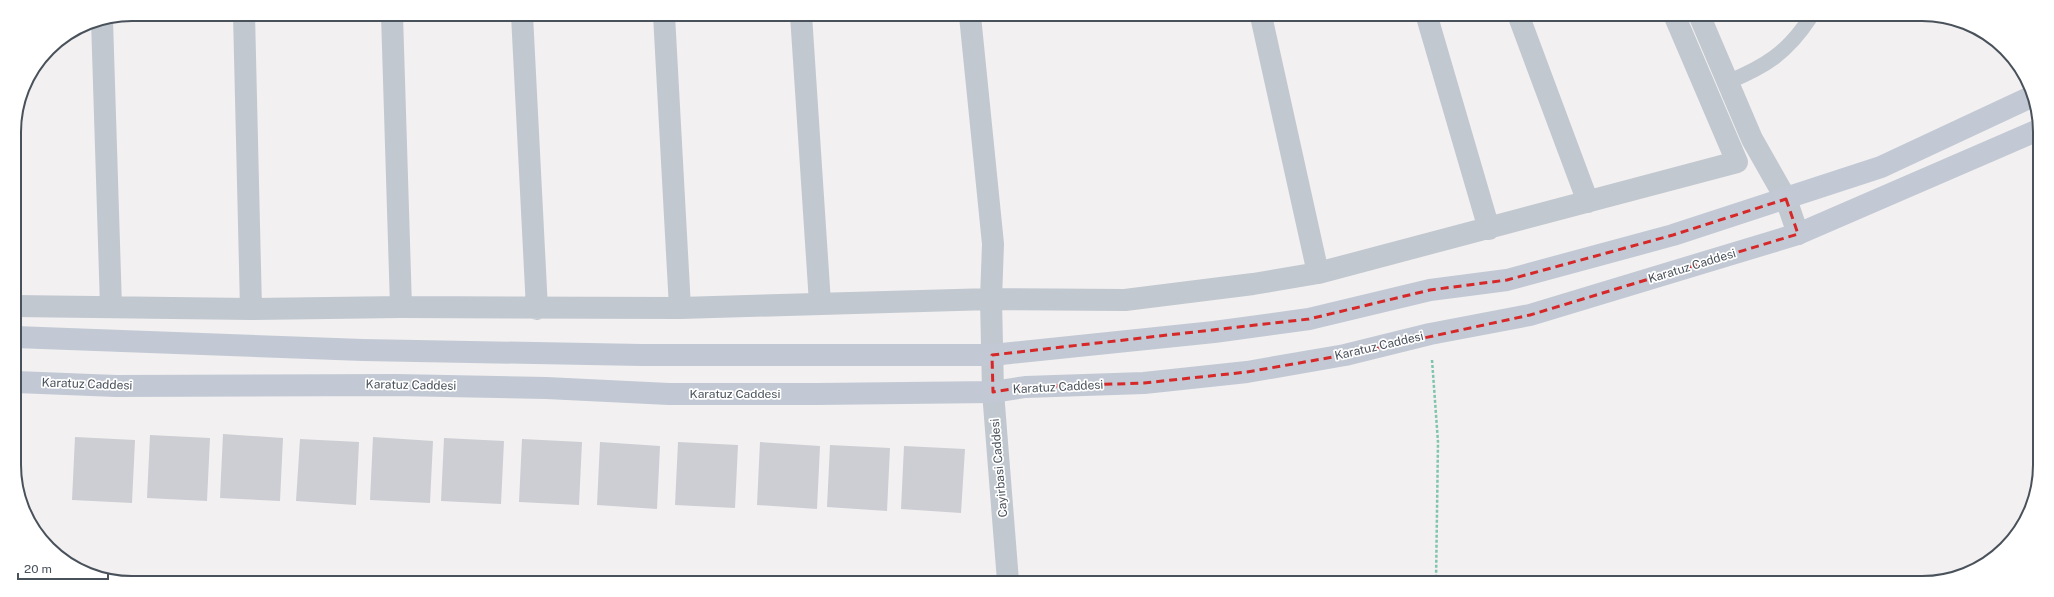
<svg xmlns="http://www.w3.org/2000/svg" width="2054" height="597" viewBox="0 0 2054 597" font-family="'Public Sans',sans-serif">
  <style>
    .building { fill: #cdced4 }
    .lines { fill: none; stroke-linecap: round; stroke-linejoin: round }
    .path { stroke: #7ec5ab; stroke-width: 2.5; stroke-dasharray: 3 2; stroke-linecap: butt }
    .lane { stroke: #c2c8d0; stroke-width: 15 }
    .street { stroke: #c2c8d0; stroke-width: 22 }
    .secondary { stroke: #c2c9d4; stroke-width: 22 }
    .marked { fill: none; stroke: #d62828; stroke-width: 3; stroke-dasharray: 8 5; stroke-linejoin: round }
    .labels { text-anchor: middle; dominant-baseline: central; stroke-width: 3.5; stroke-linejoin: round; paint-order: stroke }
    .street-label { font-size: 12px; fill: #49515b; stroke: #fff }
    .rim { fill: none; stroke: #49515b; stroke-width: 2 }
  </style>
  <rect width="100%" height="100%" fill="#f2f0f0"/>
  <path class="building" d="M223,434L283,438L280,501L220,498Z
    M150,435L210,438L207,501L147,498Z
    M75,437L135,440L132,503L72,500Z
    M373,437L433,441L430,503L370,500Z
    M444,438L504,441L501,504L441,501Z
    M300,439L359,442L356,505L296,501Z
    M522,439L582,442L579,505L519,502Z
    M600,442L660,446L657,509L597,505Z
    M678,442L738,445L735,508L675,505Z
    M760,442L820,446L817,509L757,505Z
    M830,445L890,448L887,511L827,507Z
    M904,446L965,449L961,513L901,509Z"/>
  <g class="lines">
    <path class="path" d="M1432,360L1438,442L1436,582"/>
    <path class="lane" d="M1728,82C1766,66 1787,53 1810,18"/>
    <path class="street" d="M244,14L251,309
      M392,15L401,307
      M522,15L537,309
      M664,15L680,308
      M801,15L820,303
      M970,16L993,244L991,299L993,392L1008,581
      M1261,16L1318,273
      M1427,17L1489,229
      M1519,17L1588,202
      M1700,17L1752,139L1786,199L1798,234
      M102,20L111,307
      M15,306L251,309L401,307L680,308L991,299L1125,300L1253,284L1318,273L1737,162L1675,17"/>
    <path class="secondary" d="M15,337L363,350L642,355H992L1214,332L1309,319L1430,290L1507,280L1673,235L1881,167L2033,96
      M16,382L116,386L396,385L546,388L669,394H816L993,392L1025,387L1144,383L1247,372L1345,355L1430,334L1530,315L1798,234L2038,130"/>
  </g>
  <path class="marked" d="M1786,199L1798,234L1530,315L1345,355L1247,372L1144,383L1025,387L993,392L992,355L1309,319L1430,290L1507,280L1673,235Z"/>
  <g class="labels">
    <g class="street-label">
      <text transform="translate(1692 266) rotate(-17)">Karatuz Caddesi</text>
      <text transform="translate(1379 346) rotate(-13)">Karatuz Caddesi</text>
      <text transform="translate(87 384) rotate(2)">Karatuz Caddesi</text>
      <text transform="translate(411 385) rotate(1)">Karatuz Caddesi</text>
      <text transform="translate(1058 387) rotate(-3)">Karatuz Caddesi</text>
      <text x="735" y="394">Karatuz Caddesi</text>
      <text transform="translate(999 468) rotate(-95)">Cayirbasi Caddesi</text>
    </g>
  </g>
  <path d="M0 0H2054V597H0ZM132 21H1922A111 111 0 0 1 2033 132V465A111 111 0 0 1 1922 576H132A111 111 0 0 1 21 465V132A111 111 0 0 1 132 21Z" fill="#fff" fill-rule="evenodd"/>
  <path class="rim" d="M132 21H1922A111 111 0 0 1 2033 132V465A111 111 0 0 1 1922 576H132A111 111 0 0 1 21 465V132A111 111 0 0 1 132 21Z"/>
  <path d="M18 573v6h90v-6" fill="none" stroke="#49515b" stroke-width="2"/>
  <text x="24" y="573" font-size="12" fill="#49515b" stroke="#ffffff" stroke-width="3" paint-order="stroke">20 m</text>
</svg>
